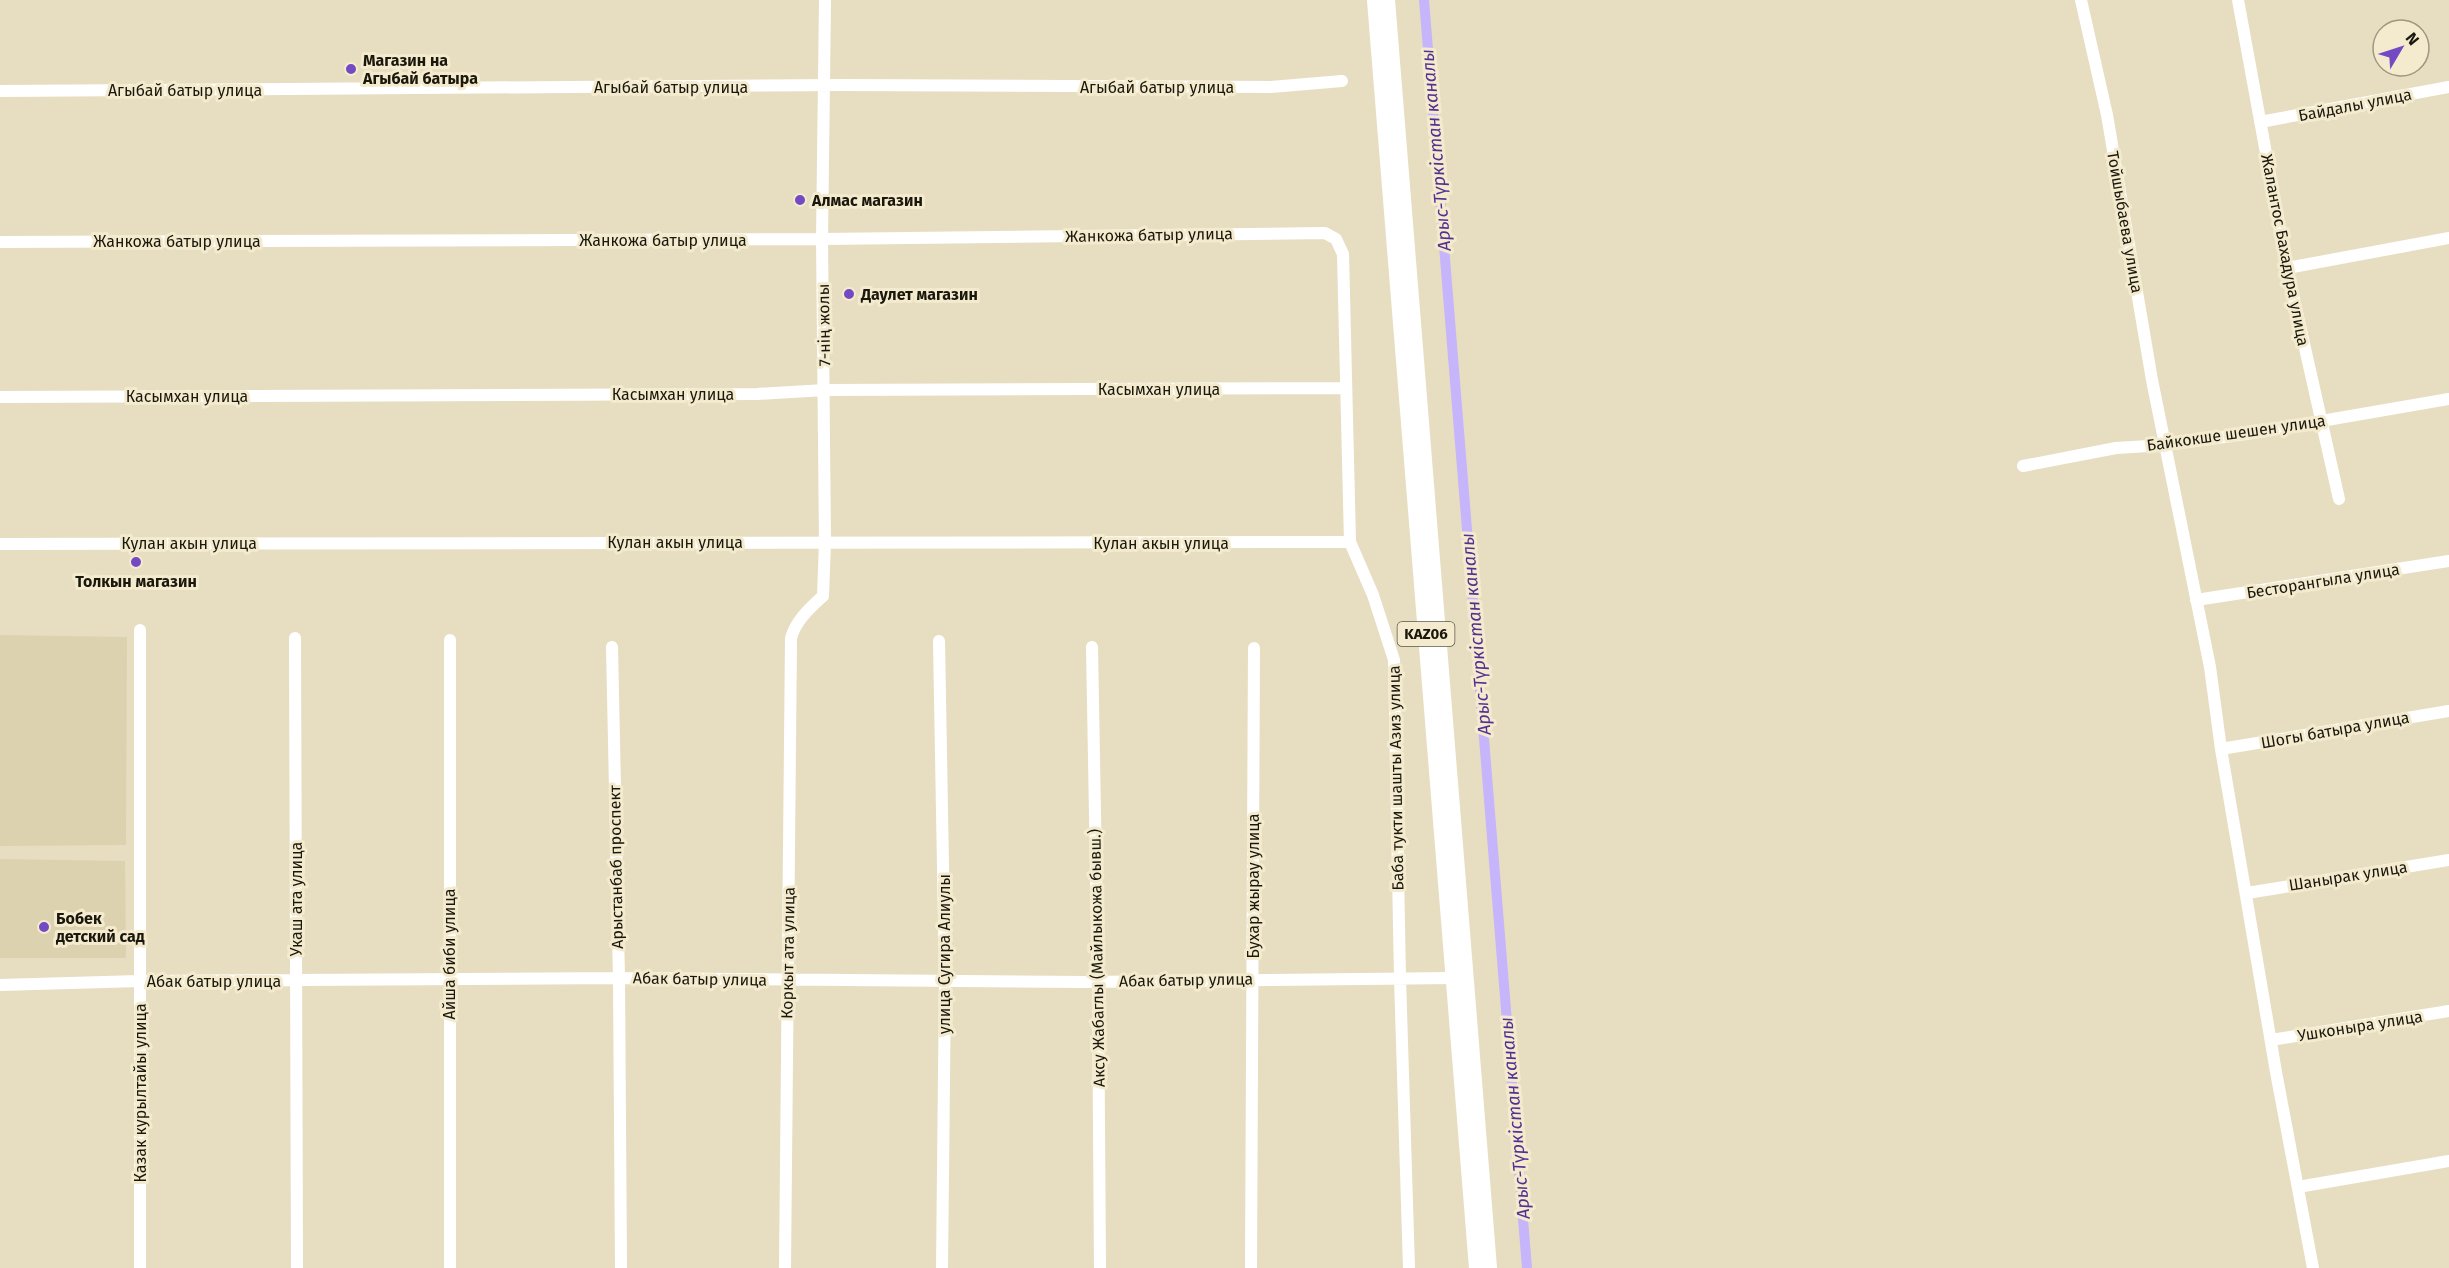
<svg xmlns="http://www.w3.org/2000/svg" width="2449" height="1268" viewBox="0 0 2449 1268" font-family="'Fira Sans',sans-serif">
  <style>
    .built { fill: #ddd2af }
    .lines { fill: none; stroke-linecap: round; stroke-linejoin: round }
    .canal { stroke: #c6b5fa; stroke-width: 10 }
    .minor { stroke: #fff; stroke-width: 12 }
    .highway { stroke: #fff; stroke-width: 16 }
    .poi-dot { fill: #744ac2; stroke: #f4ebcf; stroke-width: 2 }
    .labels { text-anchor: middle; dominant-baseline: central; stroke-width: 6; stroke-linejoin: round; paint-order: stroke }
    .shield { fill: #f4ebcf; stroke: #5b5747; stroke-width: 1.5 }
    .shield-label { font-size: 15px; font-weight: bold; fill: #1a170d }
    .poi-label { font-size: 16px; font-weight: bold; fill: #1a170d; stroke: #f4ebcf; text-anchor: start }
    .street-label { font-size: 16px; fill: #1a170d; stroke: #f4ebcf }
    .water-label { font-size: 18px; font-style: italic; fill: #543191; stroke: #f4ebcf }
  </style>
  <rect width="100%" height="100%" fill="#e7dec2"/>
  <path class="built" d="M0,635L127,637L126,845L0,846Z
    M0,859L125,861L126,958H0Z"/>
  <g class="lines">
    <path class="canal" d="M1424,0L1527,1268"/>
    <path class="minor" d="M2081,0L2107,115L2152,380L2210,667L2221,749L2276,1072L2313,1268
      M2238,0L2287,268L2339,499
      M0,91L843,85L1271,87L1342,81
      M2260,122L2449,87
      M0,242L822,239L1325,233L1336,239L1343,254L1350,542L1373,595L1394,660L1400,978L1409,1268
      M2287,268L2449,238
      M0,397L757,394L825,390L1346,388
      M2023,466L2116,448L2165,445L2246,434L2449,399
      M0,544L1350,542
      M2196,600L2449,561
      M140,630V1268
      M295,638L297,1268
      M450,640V1268
      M939,641L945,980L942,1268
      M612,647L619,978L621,1268
      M1092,647L1098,982L1100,1268
      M2221,749L2449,711
      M2247,893L2449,860
      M0,985L139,981L619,978L1084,982L1453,978
      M2271,1040L2449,1011
      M2298,1187L2449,1161
      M785,1268L791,638C796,620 810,608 823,596L825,542L822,239L825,0
      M1251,1268L1254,648"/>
    <path class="highway" d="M1375,0L1477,1268
      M1387,0L1489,1268"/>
  </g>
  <g class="poi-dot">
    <circle cx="351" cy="69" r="6"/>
    <circle cx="800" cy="200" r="6"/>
    <circle cx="849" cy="294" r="6"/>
    <circle cx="136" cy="562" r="6"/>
    <circle cx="44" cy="927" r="6"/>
  </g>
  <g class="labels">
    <rect class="shield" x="1397.5" y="622" width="57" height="24" rx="4.5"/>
    <g class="shield-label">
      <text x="1426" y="634">KАZ06</text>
    </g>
    <g class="poi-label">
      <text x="363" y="60">Магазин на<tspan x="363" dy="18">Агыбай батыра</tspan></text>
      <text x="812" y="200">Алмас магазин</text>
      <text x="861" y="294">Даулет магазин</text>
      <text x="136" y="581" text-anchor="middle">Толкын магазин</text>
      <text x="56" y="918">Бобек<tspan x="56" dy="18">детский сад</tspan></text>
    </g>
    <g class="street-label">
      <text x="671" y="87">Агыбай батыр улица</text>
      <text x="1157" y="87">Агыбай батыр улица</text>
      <text x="185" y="90">Агыбай батыр улица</text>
      <text transform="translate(2355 105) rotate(-11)">Байдалы улица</text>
      <text transform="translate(2125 222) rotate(80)">Тойшыбаева улица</text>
      <text transform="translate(1149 235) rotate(-1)">Жанкожа батыр улица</text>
      <text x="663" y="240">Жанкожа батыр улица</text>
      <text x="177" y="241">Жанкожа батыр улица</text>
      <text transform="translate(2285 250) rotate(79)">Жалантос Бахадура улица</text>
      <text transform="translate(824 325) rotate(-91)">7-нің жолы</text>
      <text x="1159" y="389">Касымхан улица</text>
      <text x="673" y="394">Касымхан улица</text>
      <text x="187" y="396">Касымхан улица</text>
      <text transform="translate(2236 433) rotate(-8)">Байкокше шешен улица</text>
      <text x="675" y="542">Кулан акын улица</text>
      <text x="189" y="543">Кулан акын улица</text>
      <text x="1161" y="543">Кулан акын улица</text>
      <text transform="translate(2323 581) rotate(-9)">Бесторангыла улица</text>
      <text transform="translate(2335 730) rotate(-10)">Шогы батыра улица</text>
      <text transform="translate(1396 778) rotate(-91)">Баба тукти шашты Азиз улица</text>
      <text transform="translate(616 867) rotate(-91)">Арыстанбаб проспект</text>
      <text transform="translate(2348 876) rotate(-9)">Шанырак улица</text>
      <text transform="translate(1253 886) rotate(-90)">Бухар жырау улица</text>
      <text transform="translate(296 899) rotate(-90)">Укаш ата улица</text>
      <text transform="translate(788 953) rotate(-89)">Коркыт ата улица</text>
      <text transform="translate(449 954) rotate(-90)">Айша биби улица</text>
      <text transform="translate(944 954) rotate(-90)">улица Сугира Алиулы</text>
      <text transform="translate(1097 958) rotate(-91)">Аксу Жабаглы (Майлыкожа бывш.)</text>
      <text transform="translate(700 979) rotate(1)">Абак батыр улица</text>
      <text transform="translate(1186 980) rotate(-1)">Абак батыр улица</text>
      <text x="214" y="981">Абак батыр улица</text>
      <text transform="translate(2360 1026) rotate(-9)">Ушконыра улица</text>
      <text transform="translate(140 1093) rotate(-90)">Казак курылтайы улица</text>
    </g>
    <g class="water-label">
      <text transform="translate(1436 150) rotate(-95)">Арыс-Түркістан каналы</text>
      <text transform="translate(1476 634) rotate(-95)">Арыс-Түркістан каналы</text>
      <text transform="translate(1515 1118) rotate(-95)">Арыс-Түркістан каналы</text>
    </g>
  </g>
  <g transform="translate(2401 48) rotate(51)"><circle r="28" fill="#f4ebcf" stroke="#9d9681" stroke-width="1.5"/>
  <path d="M0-4.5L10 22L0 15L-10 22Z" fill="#744ac2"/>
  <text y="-9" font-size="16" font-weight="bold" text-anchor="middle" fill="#1a170d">N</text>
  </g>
</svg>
